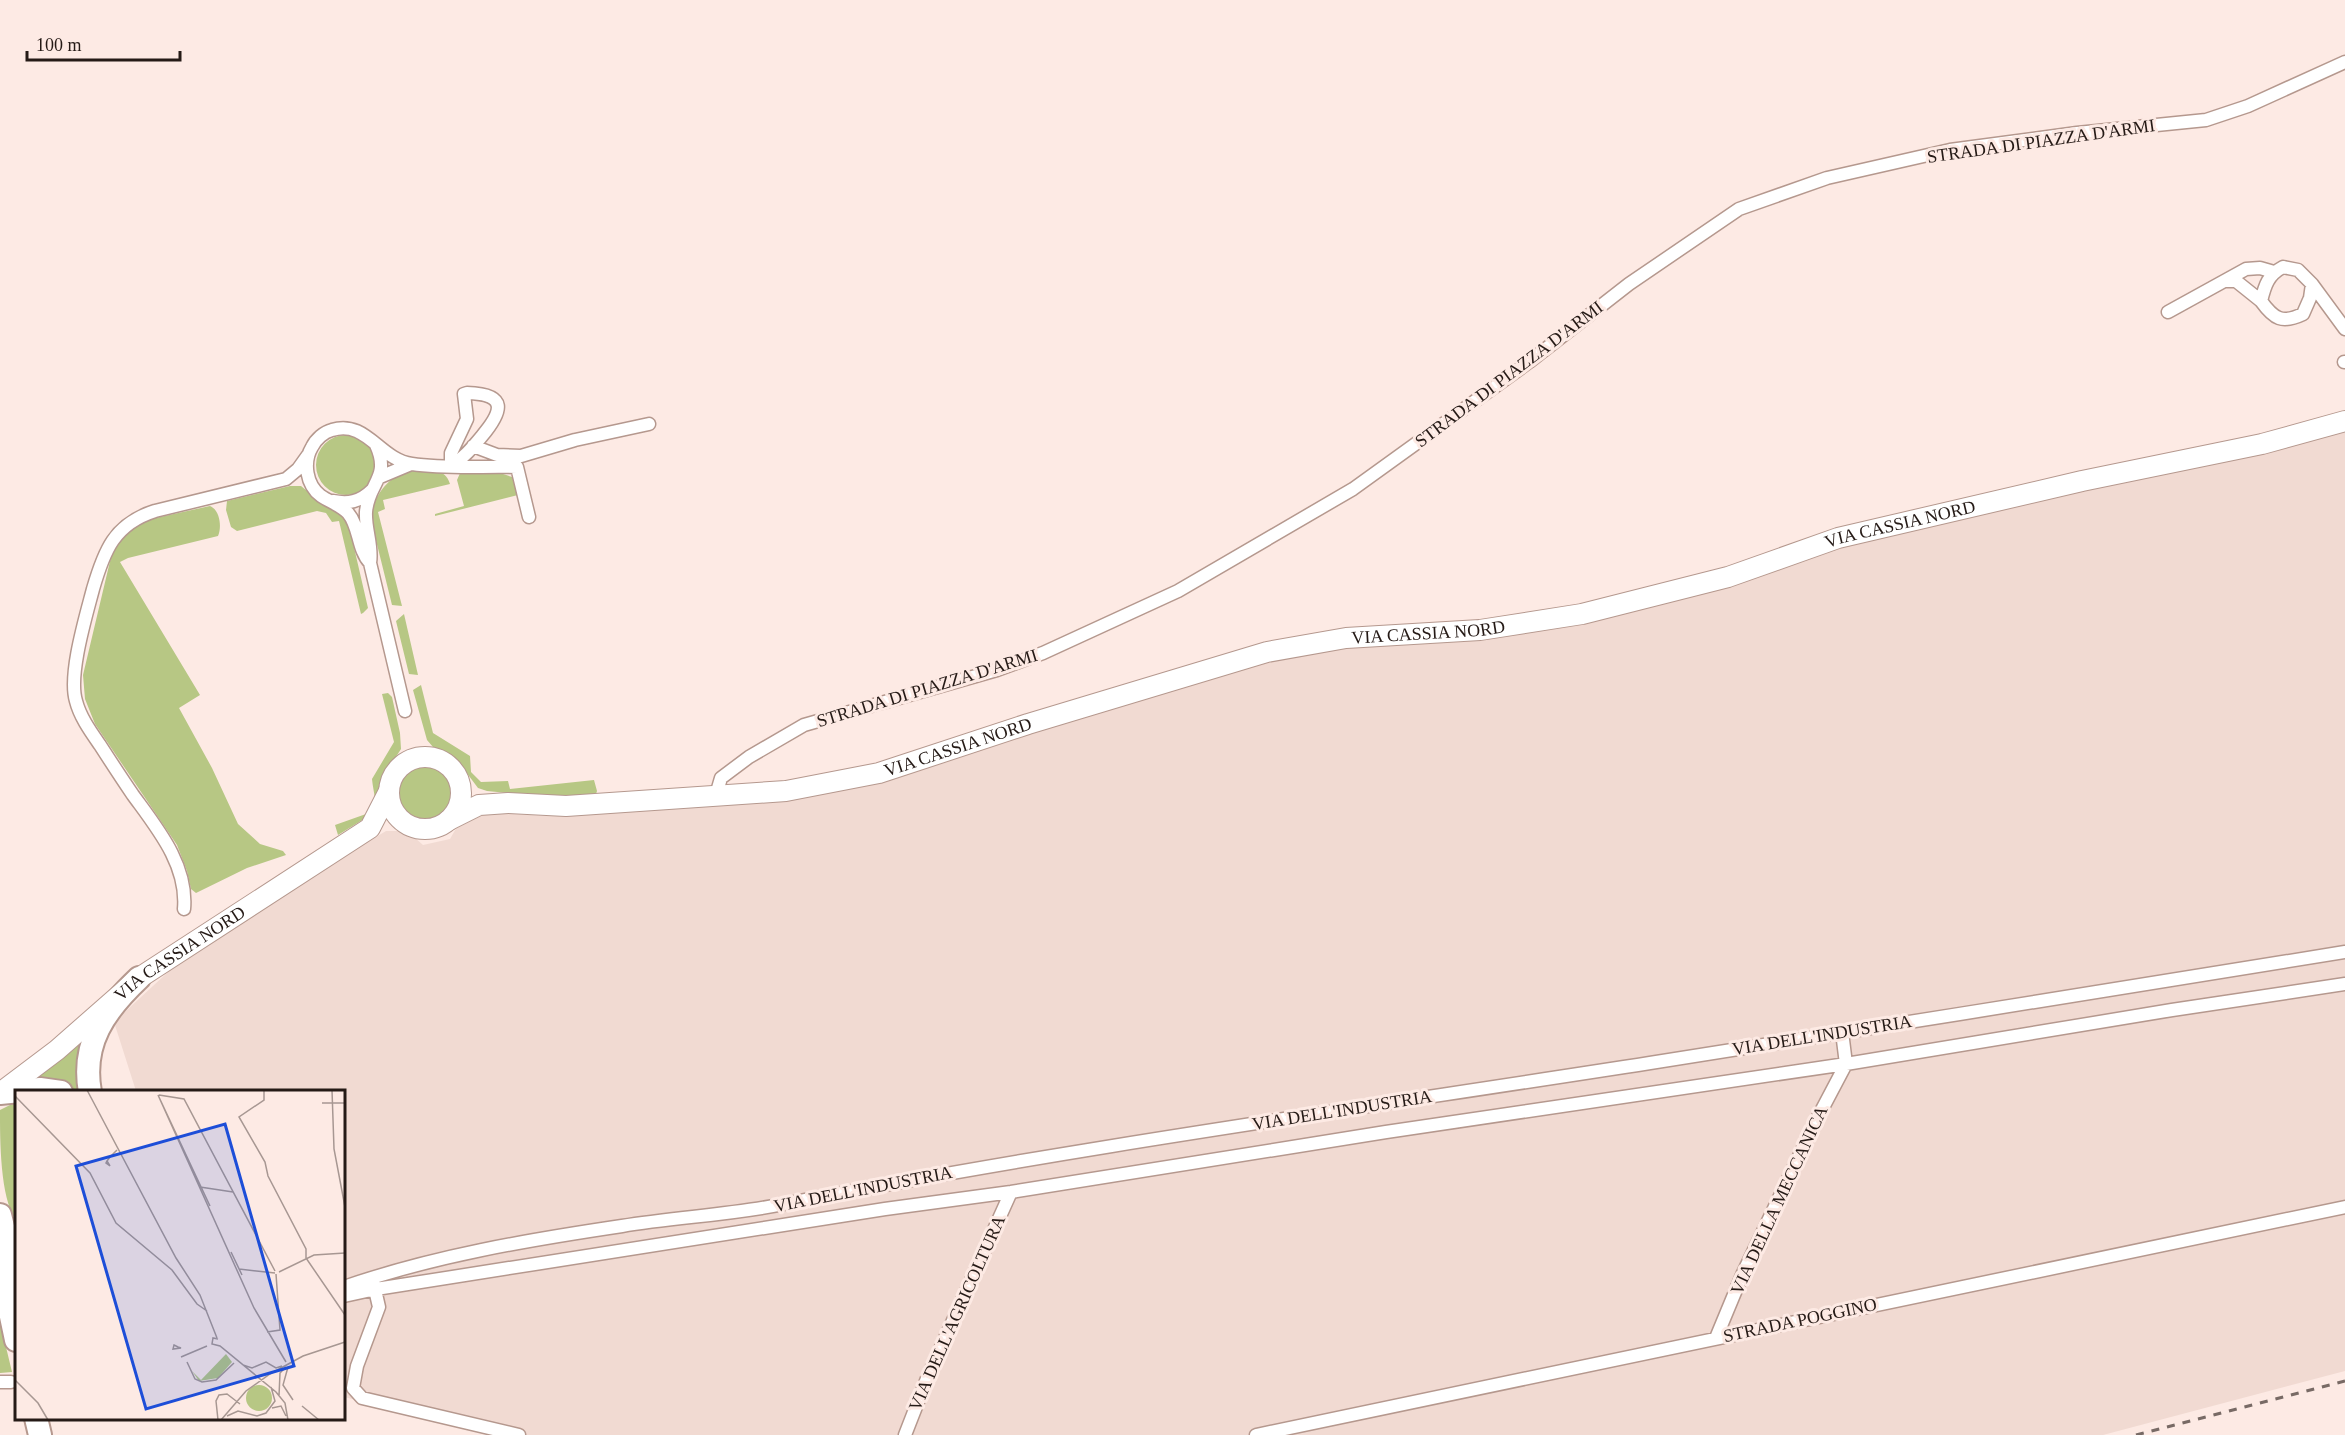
<svg xmlns="http://www.w3.org/2000/svg" width="2345" height="1435" viewBox="0 0 2345 1435" font-family="Georgia,serif">
  <style>
    .built { fill: #f1dad2 }
    .green { fill: #b7c784 }
    .lines { fill: none; stroke-linecap: round; stroke-linejoin: round }
    .street-casing { stroke: #b5988e; stroke-width: 15 }
    .primary-casing { stroke: #b5988e; stroke-width: 22 }
    .highway-casing { stroke: #b5988e; stroke-width: 26 }
    .street { stroke: #fff; stroke-width: 12 }
    .primary { stroke: #fff; stroke-width: 20 }
    .highway { stroke: #fff; stroke-width: 22 }
    .rail { stroke: #786a65; stroke-width: 3; stroke-dasharray: 8 8; stroke-linecap: butt }
    .labels { text-anchor: middle; dominant-baseline: central; stroke-width: 6; stroke-linejoin: round; paint-order: stroke }
    .street-label { font-size: 18px; fill: #251a16; stroke: #fdeae4 }
    .inset-road { fill: none; stroke: #a79792; stroke-width: 1.5 }
    .view { fill: #1d4ed8; fill-opacity: 0.15; stroke: #1d4ed8; stroke-width: 3 }
    .inset-edge { fill: none; stroke: #251a16; stroke-width: 3 }
  </style>
  <rect width="100%" height="100%" fill="#fdeae4"/>
  <path class="built" d="M2345,429V1371L2103,1435H498L344,1397V1092L136,1091L114,1022L180,961L317,872L386,831H400L414,837L423,845L450,839L458,825L477,812L549,816L787,798L1280,655L1370,641L1498,633L1835,546Z"/>
  <path class="green" d="M316 465a30 30 0 1 1 60 0a30 30 0 1 1-60 0Z
    M415,470C430,471 445,467 450,484L383,500L385,509L378,512L402,606L392,605L370,516C375,494 391,472 415,470Z
    M461,471L497,472L512,477L518,495L435,516V514L464,506L457,480Z
    M290,486H301L325,506L342,513L350,530L368,608L363,613L361,614L339,521L332,522L326,513L317,511L237,531L231,527L226,510L227,501Z
    M210,506C220,510 222,527 218,536L128,558L120,562L200,695L179,708L212,768L238,824L260,844L283,851L286,855L247,868L196,893L191,889L187,871L177,845L95,724L85,699L83,675L111,557L120,540L134,528L151,519Z
    M404,614L418,675L409,674L396,621Z
    M421,685L433,733L470,756L471,772L481,782L508,781L510,789L594,780L597,791L595,797L527,795L487,791L478,788L457,760L433,747L427,740L413,690Z
    M388,693L392,697L400,733L401,749L385,774L372,814L338,835L335,825L366,814C380,805 373,793 372,779L394,742L382,694Z
    M395 794a30 30 0 1 1 60 0a30 30 0 1 1-60 0Z
    M96,1025L86,1091L27,1085L71,1049Z
    M16,1102V1220C0,1198 0,1140 0,1110Z
    M0,1322L12,1372L0,1373Z"/>
  <g class="lines">
    <g class="street-casing">
      <path id="street" d="M2225,281H2236L2261,301
        M2312,284L2310,298L2303,314C2282,324 2274,319 2261,301C2265,285 2268,275 2283,267L2298,270L2312,284L2345,329
        M2168,312L2246,269L2260,268L2274,272
        M2344,362H2345
        M467,393C508,394 503,411 482,436C473,447 463,459 451,465V453L467,419L464,394Z
        M376,445C391,478 368,483 366,512C365,529 373,546 370,563L405,711
        M473,446L497,455L521,456L575,440L649,424
        M380,477L411,464
        M333,501C348,504 360,502 372,490
        M370,563C357,549 360,527 348,513C340,505 330,502 321,496C306,485 303,462 312,447C316,439 324,432 332,430C366,419 380,460 412,464C446,469 482,466 517,467L529,517
        M716,795L721,778L749,757L804,725L997,670L1043,653L1178,591L1353,489L1529,362L1629,284L1739,209L1827,178L1950,150L2077,133L2206,120L2248,106L2345,62
        M184,909C188,865 157,828 133,795C122,779 111,762 100,745C91,732 80,717 76,701C68,675 86,616 93,589C104,551 114,524 155,511L286,479L298,469L308,455
        M373,1281L379,1307L357,1366L353,1388L362,1398L519,1435
        M344,1287C433,1256 528,1240 622,1226C676,1217 731,1215 784,1204C1071,1148 1361,1108 1650,1063C1882,1027 2113,989 2345,952
        M344,1296L376,1289L885,1209L1011,1192L1386,1132L1846,1064L2172,1010L2345,984
        M1716,1338L1743,1273L1817,1119L1846,1064L1842,1032
        M0,1382H11
        M905,1435L928,1376L1011,1192
        M1256,1435L2345,1207"/>
    </g>
    <g class="primary-casing">
      <g id="primary">
        <circle cx="425" cy="793" r="36"/>
        <path id="s1" d="M449,820L479,805L508,803L566,806L786,791L879,773L1028,724L1267,652L1346,638L1480,630L1582,614L1728,577L1838,538L2082,481L2262,444L2345,421"/>
        <path id="s2" d="M0,1093L57,1050L139,978L370,828L389,791"/>
      </g>
    </g>
    <g class="highway-casing">
      <path id="highway" d="M90,1092C81,1043 105,1010 139,978
        M0,1093L40,1089L61,1092
        M0,1215L16,1278
        M0,1264L16,1340
        M36,1418L40,1435"/>
    </g>
    <use href="#street" class="street"/>
    <use href="#primary" class="primary"/>
    <use href="#highway" class="highway"/>
    <path class="rail" d="M2136,1435L2345,1381"/>
  </g>
  <g class="labels">
    <g class="street-label">
      <text transform="translate(2041 141) rotate(-8)">STRADA DI PIAZZA D'ARMI</text>
      <text transform="translate(1509 374) rotate(-37)">STRADA DI PIAZZA D'ARMI</text>
      <text stroke="none"><textPath href="#s1" startOffset="1491">VIA CASSIA NORD</textPath></text>
      <text stroke="none"><textPath href="#s1" startOffset="1005">VIA CASSIA NORD</textPath></text>
      <text transform="translate(927 688) rotate(-17)">STRADA DI PIAZZA D'ARMI</text>
      <text stroke="none"><textPath href="#s1" startOffset="519">VIA CASSIA NORD</textPath></text>
      <text stroke="none"><textPath href="#s2" startOffset="228">VIA CASSIA NORD</textPath></text>
      <text transform="translate(1822 1035) rotate(-9)">VIA DELL'INDUSTRIA</text>
      <text transform="translate(1342 1110) rotate(-9)">VIA DELL'INDUSTRIA</text>
      <text transform="translate(863 1189) rotate(-11)">VIA DELL'INDUSTRIA</text>
      <text transform="translate(1779 1200) rotate(-65)">VIA DELLA MECCANICA</text>
      <text transform="translate(957 1313) rotate(-66)">VIA DELL'AGRICOLTURA</text>
      <text transform="translate(1800 1320) rotate(-12)">STRADA POGGINO</text>
    </g>
  </g>
  <g transform="translate(15 1090)">
    <rect width="330" height="330" fill="#fdeae4"/>
    <path d="M211,264L217,272L203,288L184,291L177,281L186,290ZM231 308a13 13 0 1 1 26 0a13 13 0 1 1-26 0Z" fill="#b7c784"/>
    <path class="inset-road" d="M72,0L161,168L185,205L202,248M249,0V10L224,27L250,72L253,86L291,159V168L330,225M317,0L319,59L330,117M143,5L239,218L271,272M143,5L195,116M144,5L169,9L260,181M0,6L75,83L101,133L157,180L182,214L192,221M307,13H330M92,71L95,76L91,73L92,71L95,67L102,60M185,97L218,102M216,162L227,185M224,179L260,183M264,182L299,165L330,163M252,242L265,240L261,184M203,249L198,248L197,254L205,256L261,302L270,313L273,330M159,255L163,257L166,258L158,259ZM166,267L192,256M172,272L180,289L187,292L201,290L219,273M228,275L237,278L251,272L261,278L267,276M273,277L268,295L278,310M0,290L23,313L33,330M264,306L265,283L271,277M287,316L304,330M257,318L266,316L271,326M212,326L223,321L242,326L251,323L260,311L256,297M203,330L201,311L204,305L212,304L225,314M206,330L231,301L255,284L288,266L330,252"/>
    <path class="view" d="M210,34L279,276L131,319L61,76Z"/>
    <rect width="330" height="330" class="inset-edge"/>
  </g>
  <path d="M27 51v9h153v-9" fill="none" stroke="#251a16" stroke-width="3"/>
  <text x="36" y="51" font-size="18" fill="#251a16" stroke="#fdeae4" stroke-width="4.5" paint-order="stroke">100 m</text>
</svg>
